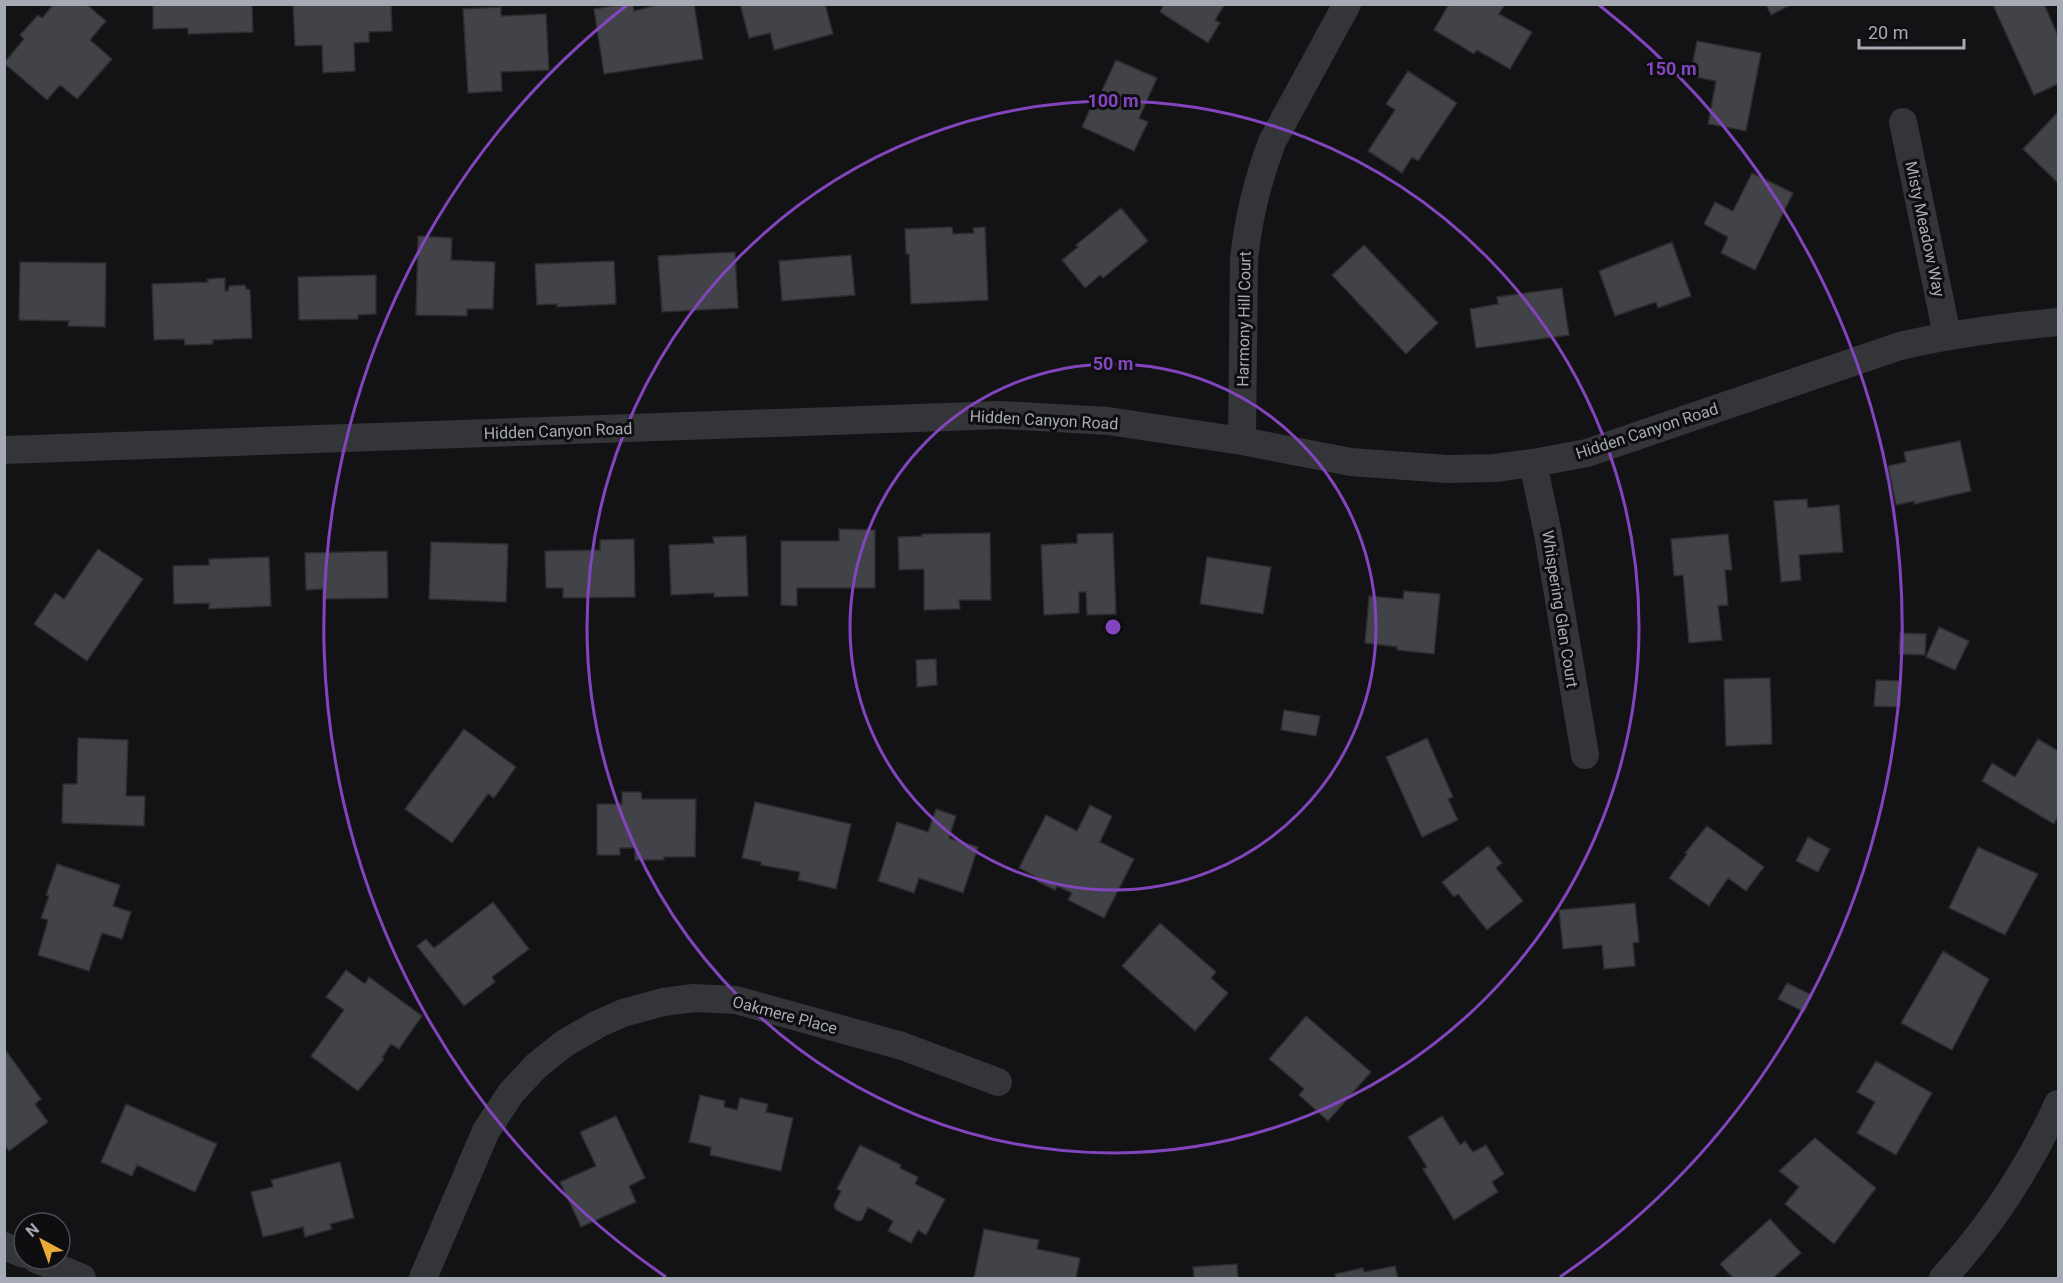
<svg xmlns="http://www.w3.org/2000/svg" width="2063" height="1283" viewBox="0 0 2063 1283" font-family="Roboto,sans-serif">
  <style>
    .building { fill: #424348; stroke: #2d2d30; stroke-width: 1.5 }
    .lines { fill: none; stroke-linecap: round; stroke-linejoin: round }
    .minor { stroke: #343539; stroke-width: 28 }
    .ring { fill: none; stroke: #8345bd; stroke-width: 3 }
    .labels { text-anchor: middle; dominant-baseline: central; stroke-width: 6; stroke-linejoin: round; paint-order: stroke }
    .street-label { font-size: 16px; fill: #a5aab4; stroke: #0e0e10 }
    .centre { fill: #8345bd; stroke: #0e0e10; stroke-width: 3 }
    .ring-label { font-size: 18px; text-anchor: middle; font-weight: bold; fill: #8345bd; stroke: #0e0e10; stroke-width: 6; stroke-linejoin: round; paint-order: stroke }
  </style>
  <rect width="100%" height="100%" fill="#131315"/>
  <path class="building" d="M54,4H86L106,21L90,40L112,59L77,99L60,85L47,100L4,63L24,39L20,35L38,15L42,18Z
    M153,4H252L253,32L188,34V28L153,29Z
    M293,4H391L392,31L369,32V42L354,43L355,71L323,73L322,45L295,46Z
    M624,4H633L634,11L661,4H694L703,59L604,74L594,9Z
    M740,4H825L833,34L774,50L770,33L749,38Z
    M1164,4H1225L1215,20L1220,23L1208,43L1160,12Z
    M1449,4H1505L1499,14L1532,32L1510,69L1477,50L1474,54L1434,30Z
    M1766,4H1792L1771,15Z
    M2044,4L2058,36V84L2034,95L1993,5Z
    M501,7V16L546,14L549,70L501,72L502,91L468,93L463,9Z
    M1697,41L1761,53L1746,131L1708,124L1716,81L1690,76Z
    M1116,60L1157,78L1139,118L1148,122L1134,151L1082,127L1094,100L1097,101Z
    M1408,71L1457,103L1418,161L1412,157L1402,173L1368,151L1395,110L1386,104Z
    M2057,113L2058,114V183L2023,149Z
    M1752,173L1793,193L1755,270L1721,253L1728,237L1704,224L1715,202L1733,211Z
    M1121,208L1148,241L1103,278L1100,275L1085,288L1062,260L1078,247L1076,245Z
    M952,227L953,234L974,233L973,228L985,227L988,300L911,304L909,254H906L905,229Z
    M418,236L452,238L451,260L495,262L493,309H467V316L416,315Z
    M1672,242L1691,296L1658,308L1656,302L1615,316L1599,271Z
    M1364,245L1438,323L1406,354L1332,275Z
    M735,252L738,308L662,312L658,256Z
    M851,255L855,295L782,301L779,261Z
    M614,261L616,304L557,307V304L537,305L535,264Z
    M20,262L106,263L105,327L68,326L69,321L19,320Z
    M376,275V314L358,315V319L299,320L298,277Z
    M225,278V291H228L229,286L245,285L246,289L250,290L252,338L213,340V344L185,345L184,339L154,340L152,284L208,282L207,279Z
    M1562,288L1569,335L1476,348L1470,309L1498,304L1497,297Z
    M1960,441L1971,491L1914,504V501L1896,505L1888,466L1906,462L1904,452Z
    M1807,499L1808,508L1839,505L1843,552L1799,555L1801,580L1781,582L1774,501Z
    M839,529L875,530V588H797V606L781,605V541H839Z
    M990,533L991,600H959L960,609L924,610V569L899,570L898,537L922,536V534Z
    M1113,533L1116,614L1087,615L1086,592H1079V613L1044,615L1041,545L1077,543V534Z
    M1728,534L1732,570H1725L1728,605L1718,606L1722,640L1689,643L1683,575L1674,576L1671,539Z
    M746,536L748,596L714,597V593L671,595L669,545L714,543L713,537Z
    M634,539L635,597L563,598V588H546L545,551L600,550V540Z
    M431,542L508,544L506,602L429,599Z
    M98,549L143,579L87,661L34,624L55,593L64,599Z
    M387,551L388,598L323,599V589L306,590L305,553Z
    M269,557L271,606L209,609V603L174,604L173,566L209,565V559Z
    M1207,557L1271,567L1263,614L1200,604Z
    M1404,591L1440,594L1434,654L1397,650V647L1365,643L1369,596L1403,599Z
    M1939,627L1969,641L1955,670L1926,657Z
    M1900,633L1926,634L1925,655L1899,654Z
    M936,659L937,685L917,687L916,660Z
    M1770,678L1772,744L1726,746L1724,679Z
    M1876,680L1901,681L1900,706L1897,707L1874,706Z
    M1284,710L1320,716L1316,736L1281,730Z
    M464,729L516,767L494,798L488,794L452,843L405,809Z
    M78,738L128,740L126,796H145L144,826L62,823L63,784H77Z
    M1427,738L1453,797L1448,799L1458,820L1422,837L1386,757Z
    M2038,739L2058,751V816L2054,824L1982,781L1992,763L2015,777Z
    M622,792H641L642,799H696L695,857H664V860H635V848H620V855H597V804H622Z
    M755,802L851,824L836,889L798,880L800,872L761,865V862L742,858Z
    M1090,805L1112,816L1100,842L1134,859L1104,918L1068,900L1072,893L1057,886L1055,890L1037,881L1038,878L1019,868L1046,815L1077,831Z
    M936,809L956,816L949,838L978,847L963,893L919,878L914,893L878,881L897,822L928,832Z
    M1707,826L1764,867L1746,891L1728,878L1709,906L1669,878L1687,854L1685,853Z
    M1808,837L1830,849L1818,872L1796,861Z
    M1488,846L1502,863L1496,868L1523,901L1487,930L1458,894L1454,897L1442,882Z
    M1978,847L2038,874L2005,935L1949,908Z
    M57,864L120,885L113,906L131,912L122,939L102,933L89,971L38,955L48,920L41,918L49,896L46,895Z
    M493,902L529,949L492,977L495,982L464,1006L417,946L426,939L434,948Z
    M1635,903L1639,942L1633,943L1635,966L1604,969L1602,945L1563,949L1559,910Z
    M1160,923L1216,972L1211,978L1228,993L1195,1031L1122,966Z
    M1943,951L1989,979L1952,1050L1901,1023Z
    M346,970L365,984L369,977L422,1016L399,1049L391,1044L382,1058L384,1059L358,1091L311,1056L344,1010L326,997Z
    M1787,983L1812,995L1804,1012L1778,999Z
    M1306,1016L1371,1072L1328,1121L1299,1095L1304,1089L1269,1059Z
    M4,1048L41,1099L35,1104L48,1122L9,1151L4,1145Z
    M1876,1061L1932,1093L1896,1155L1857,1133L1875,1102L1857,1092Z
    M700,1095L725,1101L724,1107L737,1110L740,1098L768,1104L766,1112L793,1118L781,1171L710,1155L711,1147L689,1142Z
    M126,1104L217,1144L195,1192L137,1165L132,1176L101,1162Z
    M616,1116L645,1178L629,1186L636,1202L581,1227L560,1182L596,1166L580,1132Z
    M1442,1116L1460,1145L1465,1141L1473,1152L1486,1145L1504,1174L1492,1182L1498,1192L1454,1220L1423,1169L1427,1167L1408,1137Z
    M1815,1138L1876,1188L1834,1244L1785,1204L1799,1187L1779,1171Z
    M860,1145L901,1165L900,1168L918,1177L915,1184L945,1199L926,1235L918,1230L911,1243L888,1231L893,1221L868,1207L862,1220L857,1221L836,1210L834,1205L841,1191L837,1189Z
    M340,1162L354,1218L330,1224L332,1229L305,1237L303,1227L263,1237L251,1192L273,1187L271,1180Z
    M1770,1219L1801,1253L1773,1278H1733L1720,1264Z
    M984,1229L1039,1240L1037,1249L1080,1258L1076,1278H974Z
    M1237,1264L1238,1278H1182H1194L1193,1267Z
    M1395,1266L1398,1278H1336L1335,1274L1363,1268L1364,1272Z"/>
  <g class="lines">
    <path class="minor" d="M1903,122L1947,335
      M1242,441L1244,260C1248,220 1258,179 1272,142L1347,4
      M4,450L1001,415L1108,421L1242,441L1351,462L1447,469L1495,468L1533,463L1587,453L1900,346C1952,334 2005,327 2058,322
      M1533,463L1548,534L1585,755
      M4,1246L24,1254
      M36,1259L82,1278
      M423,1278L486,1131L511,1093L536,1066L565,1043L598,1024L623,1013L663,1002L694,998L736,1000L902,1046L998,1082
      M1943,1278C1990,1227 2029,1167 2058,1104"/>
  </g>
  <g class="ring">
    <circle cx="1113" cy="627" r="263"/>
    <circle cx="1113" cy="627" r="526"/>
    <path d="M666 1277A789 789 0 0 1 627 5M1599 5A789 789 0 0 1 1560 1277"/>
  </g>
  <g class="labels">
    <g class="street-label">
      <text transform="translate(1925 229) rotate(78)">Misty Meadow Way</text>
      <text transform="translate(1244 319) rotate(-89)">Harmony Hill Court</text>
      <text transform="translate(1044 420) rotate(3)">Hidden Canyon Road</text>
      <text transform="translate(558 431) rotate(-2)">Hidden Canyon Road</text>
      <text transform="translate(1647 431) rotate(-18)">Hidden Canyon Road</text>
      <text transform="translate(1560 609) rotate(81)">Whispering Glen Court</text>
      <text transform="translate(785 1015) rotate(15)">Oakmere Place</text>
    </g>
  </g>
  <circle cx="1113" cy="627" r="9" class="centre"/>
  <g class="ring-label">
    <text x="1671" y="75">150 m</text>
    <text x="1113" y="107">100 m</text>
    <text x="1113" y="370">50 m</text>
  </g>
  <rect width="2063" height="1283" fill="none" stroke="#a5aab4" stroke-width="12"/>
  <g transform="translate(42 1241) rotate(319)"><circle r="28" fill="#0e0e10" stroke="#4a4c52" stroke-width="1.5"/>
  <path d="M0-4.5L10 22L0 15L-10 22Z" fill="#e8ab38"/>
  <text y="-9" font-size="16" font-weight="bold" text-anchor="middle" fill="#a5aab4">N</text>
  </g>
  <path d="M1859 39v9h105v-9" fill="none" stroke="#a5aab4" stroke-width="3"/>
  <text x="1868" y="39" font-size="18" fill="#a5aab4" stroke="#0e0e10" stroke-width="4.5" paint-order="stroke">20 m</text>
</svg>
